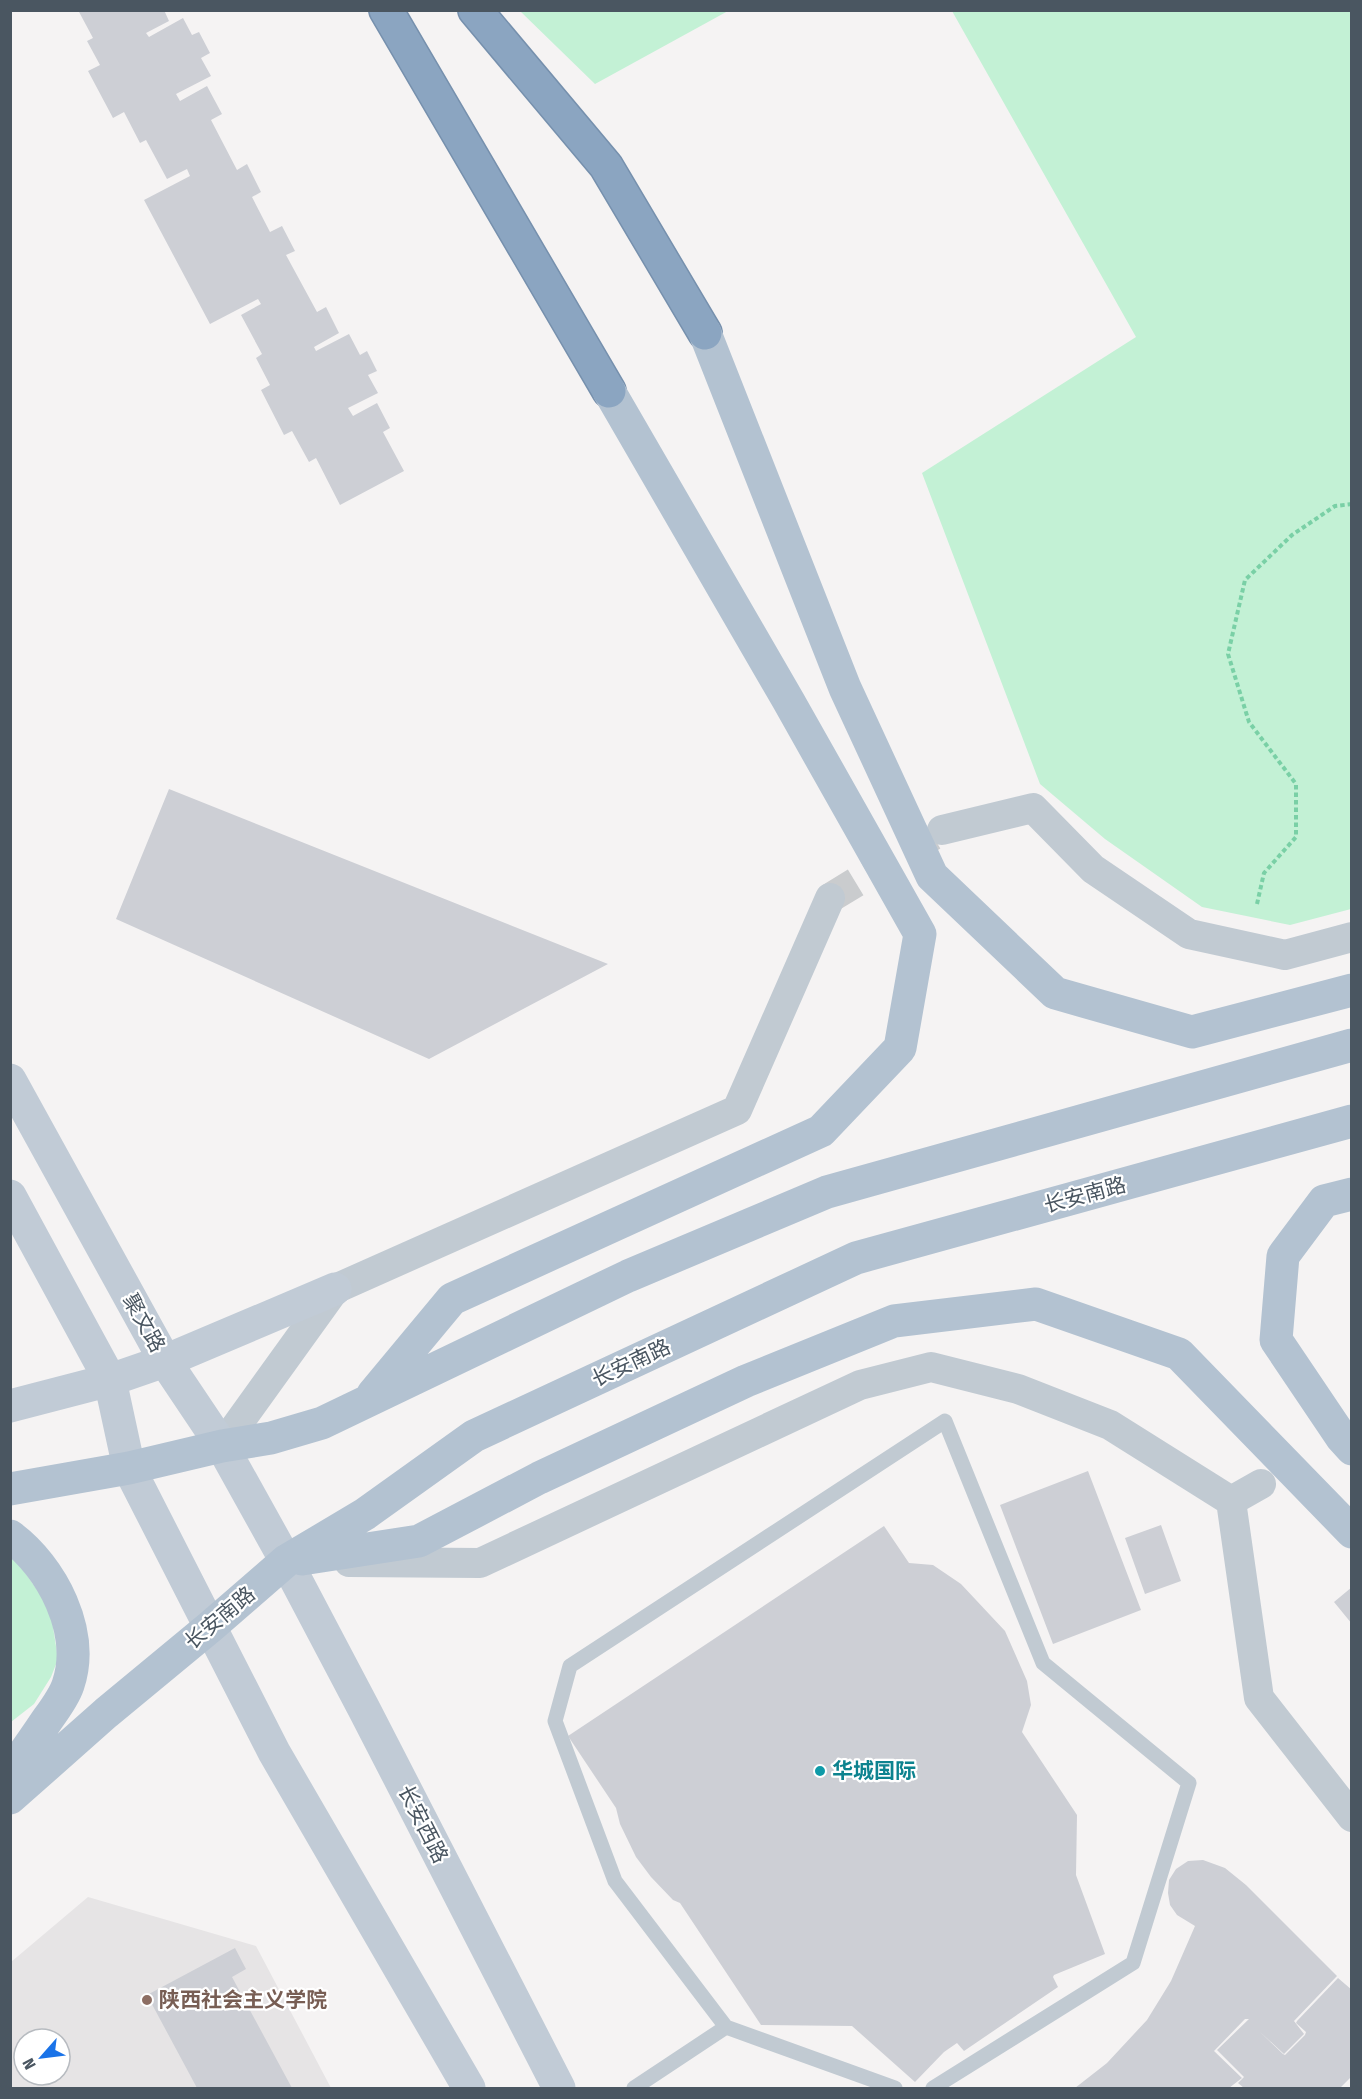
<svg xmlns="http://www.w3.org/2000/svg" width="1362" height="2099" viewBox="0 0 1362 2099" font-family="'Fira Sans Condensed','Noto Sans SC',sans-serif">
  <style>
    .education { fill: #e6e4e5; fill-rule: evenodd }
    .green { fill: #c3f1d5 }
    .building { fill: #cdcfd5 }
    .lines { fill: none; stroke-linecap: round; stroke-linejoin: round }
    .street-tunnel { stroke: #caccce; stroke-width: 30; stroke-dasharray: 30 15; stroke-linecap: butt }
    .highway-casing { stroke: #7690ad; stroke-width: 36 }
    .path { stroke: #7ad0a6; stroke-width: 4; stroke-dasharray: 4.5 3; stroke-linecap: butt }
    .lane { stroke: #c1cad2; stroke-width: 15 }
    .street { stroke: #c1cad2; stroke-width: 30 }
    .secondary { stroke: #c1cbd6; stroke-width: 33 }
    .primary { stroke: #b3c2d1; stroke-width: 33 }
    .highway { stroke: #8ba5c1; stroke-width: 33 }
    .culture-dot { fill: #0f9aa8; stroke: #fff; stroke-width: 2 }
    .education-dot { fill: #8d6e63; stroke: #fff; stroke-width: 2 }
    .labels { text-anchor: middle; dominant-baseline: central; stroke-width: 4.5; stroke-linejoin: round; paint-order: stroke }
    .street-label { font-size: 21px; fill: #4a5661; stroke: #fff }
    .culture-label { font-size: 21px; font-weight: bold; fill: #0d838f; stroke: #fff; text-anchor: start }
    .education-label { font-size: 21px; font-weight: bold; fill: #785e54; stroke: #fff; text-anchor: start }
  </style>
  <rect width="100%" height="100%" fill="#f5f3f3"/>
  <path class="education" d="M88,1897L256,1946L331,2088H11V1962ZM24,2039H60V2075H24Z"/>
  <path class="green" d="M520,11H728L595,84Z
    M952,11H1351V909L1290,925L1202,907L1105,839L1040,784L922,473L1136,337Z
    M11,1553L50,1608L58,1659L51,1677L34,1704L11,1722Z"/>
  <path class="building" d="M78,10H164L169,21L146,33L149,37L183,18L192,35L199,32L210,53L201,58L211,76L176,94L180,101L207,86L222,114L211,120L237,170L247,164L261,192L252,197L270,232L282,226L295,251L286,255L317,312L326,307L339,333L314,347L316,351L349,334L360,355L367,351L377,371L368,375L378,393L348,408L353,416L377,403L390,428L383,432L404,471L340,505L316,458L309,462L292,431L284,435L261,390L270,385L256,358L262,354L241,315L261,304L258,299L210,324L144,200L190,176L187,169L167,179L146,140L140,143L124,112L113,118L88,71L100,65L87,41L93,38Z
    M169,789L608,964L429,1059L116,919Z
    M1088,1471L1141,1610L1053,1644L1000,1505Z
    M1161,1525L1181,1581L1145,1594L1125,1538Z
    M884,1526L909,1563L933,1565L961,1584L1005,1631L1027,1681L1031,1705L1022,1732L1077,1815L1076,1875L1105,1954L1054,1975L1053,1977L1058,1987L964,2051L957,2043L944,2052L915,2082L852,2026L761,2025L680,1903L673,1900L651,1877L636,1857L620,1824L616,1808L568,1736Z
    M1352,1587V1624L1334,1602Z
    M1203,1860L1225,1868L1246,1885L1337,1976L1294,2021L1304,2034L1284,2054L1259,2031L1283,2054L1285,2055L1305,2035L1306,2032L1296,2023L1297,2021L1338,1978L1352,1990V2076L1340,2088H1244L1238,2083L1244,2077L1217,2050L1249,2019H1245L1214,2051L1242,2078L1229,2088H1075L1107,2063L1147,2020L1171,1981L1195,1926L1177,1915L1170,1905L1168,1893L1169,1880L1176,1869L1188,1861Z
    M235,1948L246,1969L232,1977L292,2088H197L147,1995Z"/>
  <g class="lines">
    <path class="street-tunnel" d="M830,898L937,833"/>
    <g class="highway-casing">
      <path id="highway" d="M386,10L609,391
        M475,10L606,166L705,333"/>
    </g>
    <path class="path" d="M1257,904L1264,873L1296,837V784L1249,722L1228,654L1245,580L1292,535L1335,506L1352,504"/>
    <path class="lane" d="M634,2088L726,2027
      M895,2088L726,2027L615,1881L555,1721L570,1666L945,1421L1043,1663L1189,1783L1133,1963L933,2088"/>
    <path class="street" d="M942,830L1033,808L1093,869L1189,934L1285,955L1352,937
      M222,1446L335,1289L737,1110L830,898
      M1231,1501L1259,1698L1352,1817
      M1231,1501L1261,1484
      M349,1562L480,1563L860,1385L931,1367L1018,1389L1110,1425L1231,1501"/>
    <path class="secondary" d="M10,1080L165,1361L222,1446L286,1561L364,1709L559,2088
      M10,1196L110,1380L129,1468L274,1752L469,2088
      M10,1406L110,1380L165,1361L335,1289"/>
    <path class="primary" d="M705,333L845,688L932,876L1055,993L1192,1032L1352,990
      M1352,1194L1324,1201L1283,1256L1276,1340L1342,1438L1352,1449
      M373,1394L452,1299L821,1131L900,1048L920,934L788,700L609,391
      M10,1489L129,1468L222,1446L271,1438L322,1423L628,1276L827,1192L1352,1045
      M10,1536C52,1567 86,1632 68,1685C64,1697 55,1709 47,1720C35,1738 23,1755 10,1773
      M302,1559L419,1541L539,1478L746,1381L894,1321L1036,1304L1179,1354L1352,1532
      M10,1798L106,1713L210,1627L286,1561L365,1514L474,1436L856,1258L1352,1121"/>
    <use href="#highway" class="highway"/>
  </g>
  <circle class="culture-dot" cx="820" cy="1771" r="6"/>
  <circle class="education-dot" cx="147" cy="2000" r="6"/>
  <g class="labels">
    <g class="street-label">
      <text transform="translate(1085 1195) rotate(-15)">长安南路</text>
      <text transform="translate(144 1323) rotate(61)">聚文路</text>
      <text transform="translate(631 1363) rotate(-25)">长安南路</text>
      <text transform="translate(220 1618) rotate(-40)">长安南路</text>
      <text transform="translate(423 1824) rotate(63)">长安西路</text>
    </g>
    <g class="culture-label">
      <text x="832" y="1771">华城国际</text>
    </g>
    <g class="education-label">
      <text x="159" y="2000">陕西社会主义学院</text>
    </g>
  </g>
  <rect width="1362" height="2099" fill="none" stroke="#4a5661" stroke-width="24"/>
  <g transform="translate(42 2057) rotate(242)"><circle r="28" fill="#ffffff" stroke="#b7bbc0" stroke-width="1.5"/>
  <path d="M0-4.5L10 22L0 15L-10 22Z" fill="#1a73e8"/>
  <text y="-9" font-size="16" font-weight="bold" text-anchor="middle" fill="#4a5661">N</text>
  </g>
</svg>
